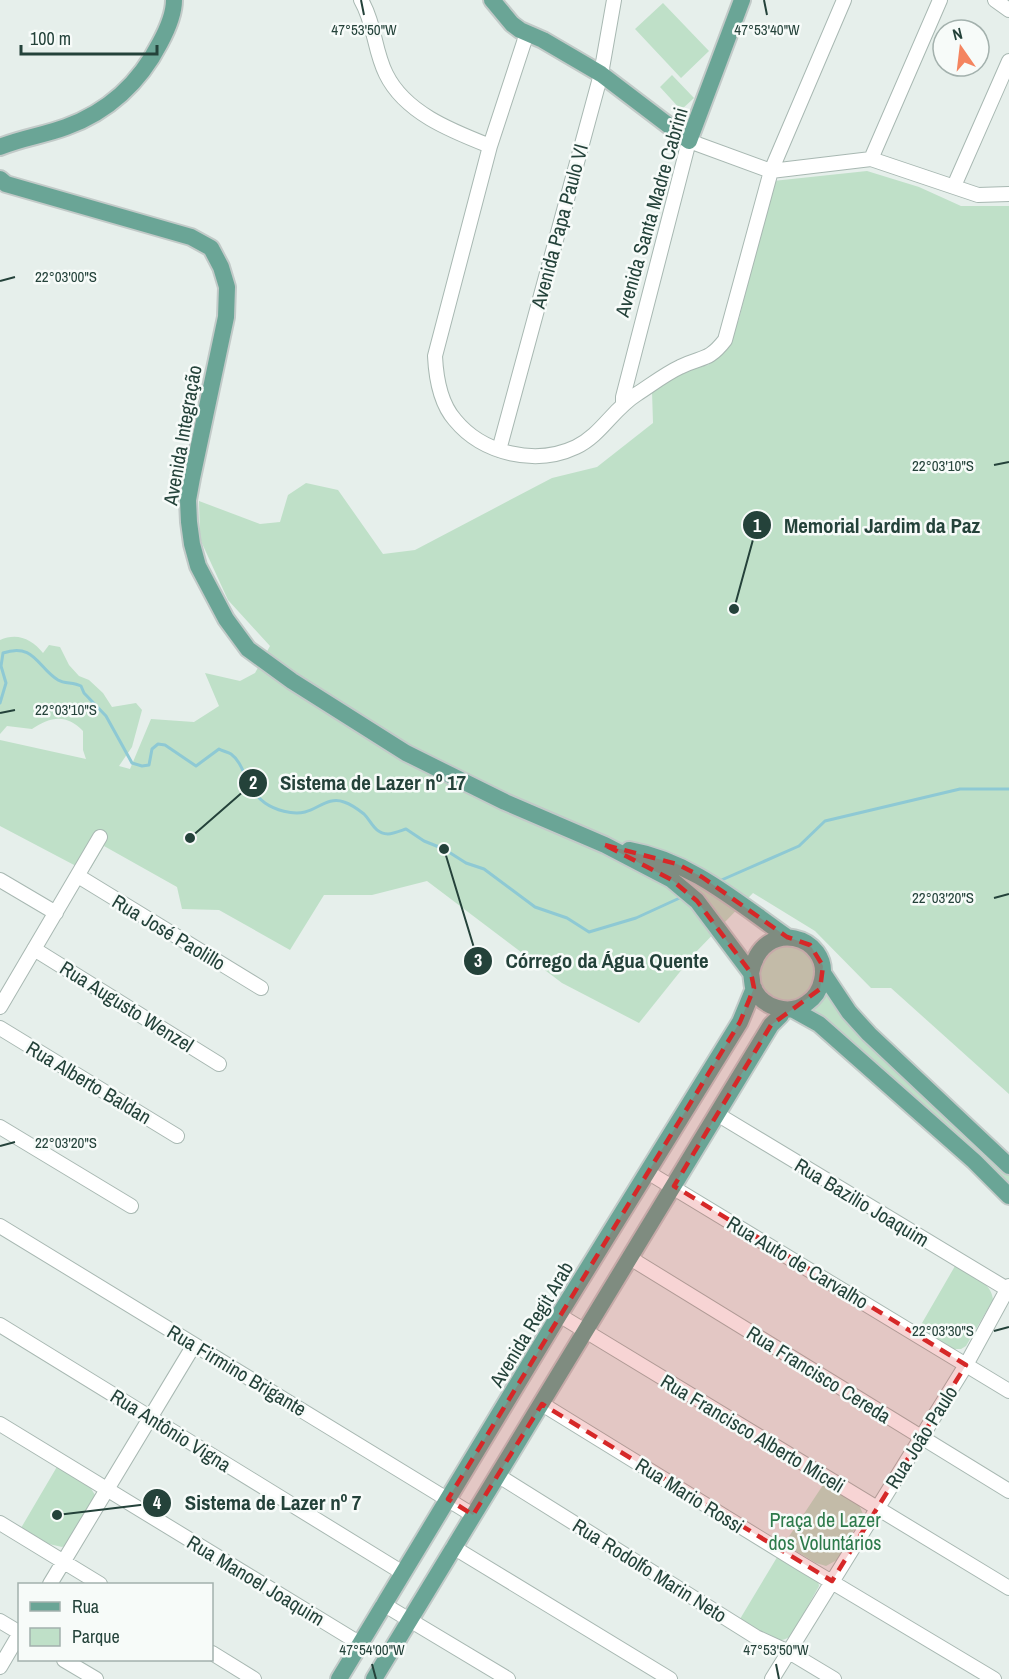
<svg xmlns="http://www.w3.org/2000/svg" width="1009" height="1679" viewBox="0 0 1009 1679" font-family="'Archivo Narrow',sans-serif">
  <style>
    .green { fill: #bfe0c8 }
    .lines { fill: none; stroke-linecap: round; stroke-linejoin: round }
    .stream { stroke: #8ec9d4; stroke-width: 3 }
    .minor-casing { stroke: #a8b8b2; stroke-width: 16 }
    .major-casing { stroke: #c2cac8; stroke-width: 20 }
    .minor { stroke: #fff; stroke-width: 14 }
    .major { stroke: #6aa596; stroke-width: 16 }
    .marked { fill: #d62828; fill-opacity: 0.2; stroke: #d62828; stroke-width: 4.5; stroke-dasharray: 12 8; stroke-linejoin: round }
    .ticks { fill: none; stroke: #24423a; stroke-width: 2 }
    .labels { text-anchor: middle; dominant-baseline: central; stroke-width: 5; stroke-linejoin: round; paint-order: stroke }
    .street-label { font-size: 20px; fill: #24423a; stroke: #f7fbf9 }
    .park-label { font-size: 20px; fill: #2d7a4b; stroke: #f7fbf9 }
    .ticks-label { font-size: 15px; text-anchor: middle; fill: #24423a; stroke: #f7fbf9; stroke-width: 5; stroke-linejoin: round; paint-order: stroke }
    .leader { fill: none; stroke: #24423a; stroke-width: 2 }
    .callout-dot { fill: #24423a; stroke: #f7fbf9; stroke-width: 2 }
    .mark-label { font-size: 18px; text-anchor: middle; font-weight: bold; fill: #fff }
    .callout-label { font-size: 21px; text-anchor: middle; font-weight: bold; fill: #24423a; stroke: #f7fbf9; stroke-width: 5; stroke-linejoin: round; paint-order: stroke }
  </style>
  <rect width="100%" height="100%" fill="#e6efeb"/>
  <path class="green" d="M663,3L709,51L681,78L635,29Z
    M672,75L694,98L681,110L660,87Z
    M867,171L919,187L961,206H1009V1094L891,988H871L815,931L753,893L695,953L639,1023L562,983L427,881L372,895H324L290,950L219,910L182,909L177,887L104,846L91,868L76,866L0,826V740L86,759L83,750V731C67,714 51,716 32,729L7,726L0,734V640C17,632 32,639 43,653L49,645L60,647L69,665L79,676L89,680L103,693L112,707L136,703L142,710L132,747L119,766L130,769L151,719L194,722L219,706L205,673L240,681L255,673L270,646L228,600L200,539L199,501L260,524L280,522L288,495L306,483L338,490L383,554L415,550L552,478L597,467L653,423L652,391L681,371L708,365L726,348L739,319L773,181Z
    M779,944L804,948L817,968L811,992L789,1003C764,997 759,991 758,965Z
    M824,989L886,1059L1009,1175V1188L831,1022L804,1008Z
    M955,1266C970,1274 992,1282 993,1300L966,1346L961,1349H952L918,1330Z
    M58,1465L87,1482L95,1495L93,1503L68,1544L62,1547L49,1544L21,1528Z
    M825,1482L859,1505L863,1514L837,1560L826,1566L816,1563L784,1544Z
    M779,1554L818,1581L819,1586L793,1633C788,1639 783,1641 775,1640L740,1619Z"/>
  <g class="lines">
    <path class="stream" d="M0,703L6,683L1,666L3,653C34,642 38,668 58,680C65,684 73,682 81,686L84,693L106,716L132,763L142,766L149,765L152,749L158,744L165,745L196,766L219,749C222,751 228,752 231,754C245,764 246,790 265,803C275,810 292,815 305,812C318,809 329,796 344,802C350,804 359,810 364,814C372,822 374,833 388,834C393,834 400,831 406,829L424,841L444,849L466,863L484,869L535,907L567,918L589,932L636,918L684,896
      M717,882L799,846L825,821L960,789H1009"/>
    <g class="minor-casing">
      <path id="minor" d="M361,0C375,24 374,50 386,74C405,113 452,131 490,146
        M995,0L1009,10
        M527,33L490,146L435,356C436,377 440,403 455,420C483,454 536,466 576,447C601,435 613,409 637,394C651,385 665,374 680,367C702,356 708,362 725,340L771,171L844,0
        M871,159L940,0
        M954,186L1009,61
        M623,404V397L689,141L771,171L871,159L978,195L1009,194
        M499,450L601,74L614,0
        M78,876L261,988
        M0,880L56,913
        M34,949L219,1064
        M0,1007L100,837
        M0,1028L177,1136
        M717,1114L1007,1289
        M0,1127L131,1206
        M649,1173L1009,1391
        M0,1226L473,1515
        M630,1258L1009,1491
        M559,1315L1009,1588
        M0,1325L403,1573
        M542,1404L800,1563L994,1679
        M0,1424L359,1643
        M499,1476L756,1637L789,1652L834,1679
        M0,1523L100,1584
        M453,1547L670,1679
        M50,1584L194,1345
        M383,1604L508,1679
        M0,1621L20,1633
        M212,1653L254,1679
        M64,1660L96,1679
        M0,1667L20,1633
        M772,1679L966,1365L1009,1286"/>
    </g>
    <g class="major-casing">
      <path id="major" d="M492,0L512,24L520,30L543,40L601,74L689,141L742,0
        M0,147C21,138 45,135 66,127C108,112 140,82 160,43C167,30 174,15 174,0
        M0,179L6,184L191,237L211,248L221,267L227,287L226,317L192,478L188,500L189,522L192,544L198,566L226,619L248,649L292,681L406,753L505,802L605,845L672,880L697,901L751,973C752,978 752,983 753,987C762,1008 789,1016 807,1003C816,997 820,990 822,980C832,936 762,915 751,973
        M629,850C691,861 737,902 787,937
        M823,973L849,1012L869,1034L1009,1166
        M792,1009L819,1024L974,1161L1009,1196
        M339,1679L559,1315L740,1022L754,988
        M374,1679L771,1025L781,1015L782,1010"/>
    </g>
    <use href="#minor" class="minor"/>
    <use href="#major" class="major"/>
  </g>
  <path class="marked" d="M605,845L677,864L702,877L787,937L810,945L823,966L820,989L771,1025L674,1186L966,1365L832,1581L542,1404L473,1515L448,1499L740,1022L754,988L751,973L697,901L672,880Z"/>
  <path class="ticks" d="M361,0L364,15M764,0L767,15M0,281L15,277M994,465L1009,462M0,713L15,710M994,898L1009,894M0,1146L15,1142M994,1331L1009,1327M372,1664L376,1679M776,1664L779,1679"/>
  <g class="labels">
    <g class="street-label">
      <text transform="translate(651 212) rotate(-74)">Avenida Santa Madre Cabrini</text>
      <text transform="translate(559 226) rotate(-75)">Avenida Papa Paulo VI</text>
      <text transform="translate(182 435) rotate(-80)">Avenida Integração</text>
      <text transform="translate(169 932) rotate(31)">Rua José Paolillo</text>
      <text transform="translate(127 1006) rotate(32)">Rua Augusto Wenzel</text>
      <text transform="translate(89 1082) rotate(31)">Rua Alberto Baldan</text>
      <text transform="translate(862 1202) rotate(31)">Rua Bazilio Joaquim</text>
      <text transform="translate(798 1262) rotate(31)">Rua Auto de Carvalho</text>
      <text transform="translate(531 1324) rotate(-59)">Avenida Regit Arab</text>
      <text transform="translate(237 1370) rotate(31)">Rua Firmino Brigante</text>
      <text transform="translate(819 1374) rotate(32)">Rua Francisco Cereda</text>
      <text transform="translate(171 1430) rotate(32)">Rua Antônio Vigna</text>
      <text transform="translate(753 1433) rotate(31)">Rua Francisco Alberto Miceli</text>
      <text transform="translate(921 1437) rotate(-58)">Rua João Paulo</text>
      <text transform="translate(690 1495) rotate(32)">Rua Mario Rossi</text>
      <text transform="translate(650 1570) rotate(32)">Rua Rodolfo Marin Neto</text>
      <text transform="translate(256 1580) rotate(31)">Rua Manoel Joaquim</text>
    </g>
    <g class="park-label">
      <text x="825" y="1519">Praça de Lazer<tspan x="825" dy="23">dos Voluntários</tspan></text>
    </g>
  </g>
  <g class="ticks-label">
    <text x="364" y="35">47°53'50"W</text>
    <text x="767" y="35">47°53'40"W</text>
    <text x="66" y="282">22°03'00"S</text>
    <text x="943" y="471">22°03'10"S</text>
    <text x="66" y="715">22°03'10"S</text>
    <text x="943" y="903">22°03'20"S</text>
    <text x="66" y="1148">22°03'20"S</text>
    <text x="943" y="1336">22°03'30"S</text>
    <text x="372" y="1655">47°54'00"W</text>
    <text x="776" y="1655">47°53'50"W</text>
  </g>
  <path class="leader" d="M734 609L757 525M190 838L253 783M444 849L478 961M57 1515L157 1503"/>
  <g class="callout-dot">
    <circle cx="734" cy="609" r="6"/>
    <circle cx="190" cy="838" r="6"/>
    <circle cx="444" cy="849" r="6"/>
    <circle cx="57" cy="1515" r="6"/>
    <circle cx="757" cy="525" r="15"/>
    <circle cx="253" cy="783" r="15"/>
    <circle cx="478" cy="961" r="15"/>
    <circle cx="157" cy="1503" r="15"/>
  </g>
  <g class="mark-label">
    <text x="757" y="532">1</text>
    <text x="253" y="789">2</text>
    <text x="478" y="967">3</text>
    <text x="157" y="1509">4</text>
  </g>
  <g class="callout-label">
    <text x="882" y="533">Memorial Jardim da Paz</text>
    <text x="373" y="790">Sistema de Lazer nº 17</text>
    <text x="607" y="968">Córrego da Água Quente</text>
    <text x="273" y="1510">Sistema de Lazer nº 7</text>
  </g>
  <rect x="18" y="1583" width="195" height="78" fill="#f7fbf9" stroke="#a3b1ad" stroke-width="1.5"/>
  <rect x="30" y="1602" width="30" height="9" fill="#6aa596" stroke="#a3b1ad" stroke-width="1.5"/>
  <text x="72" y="1613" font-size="18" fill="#24423a">Rua</text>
  <rect x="30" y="1628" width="30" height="18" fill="#bfe0c8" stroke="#a3b1ad" stroke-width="1.5"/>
  <text x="72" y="1643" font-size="18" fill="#24423a">Parque</text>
  <g transform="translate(961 48) rotate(346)"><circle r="28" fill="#f7fbf9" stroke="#a3b1ad" stroke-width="1.5"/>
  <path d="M0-4.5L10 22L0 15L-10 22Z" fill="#f4845f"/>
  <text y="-9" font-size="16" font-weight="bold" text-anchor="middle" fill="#24423a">N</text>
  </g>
  <path d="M21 45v9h136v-9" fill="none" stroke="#24423a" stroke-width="3"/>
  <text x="30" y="45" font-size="18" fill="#24423a" stroke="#f7fbf9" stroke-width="4.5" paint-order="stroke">100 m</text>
</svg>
